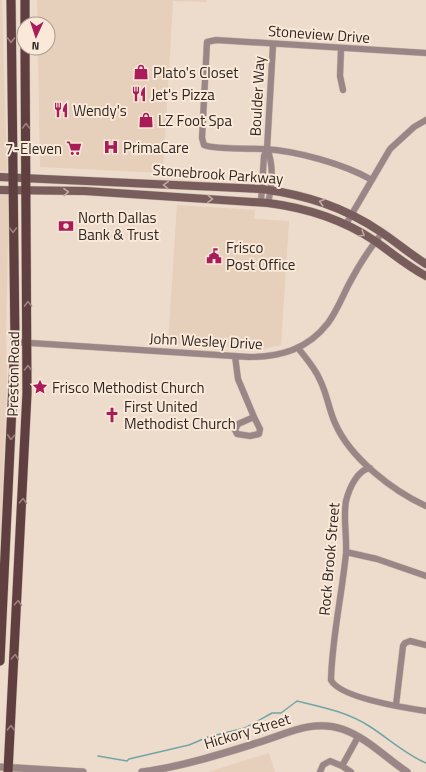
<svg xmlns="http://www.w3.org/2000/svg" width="426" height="772" viewBox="0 0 426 772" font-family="'Titillium Web',sans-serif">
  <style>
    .built { fill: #e6cfbb }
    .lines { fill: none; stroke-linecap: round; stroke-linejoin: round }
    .stream { stroke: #73a5a8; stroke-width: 1.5 }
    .minor-casing { stroke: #c7b7aa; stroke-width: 7 }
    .tertiary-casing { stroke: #c7b7aa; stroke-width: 8 }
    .secondary-casing { stroke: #c7b7aa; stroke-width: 9 }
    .primary-casing { stroke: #c7b7aa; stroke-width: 10 }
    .minor { stroke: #9a8686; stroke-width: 6 }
    .tertiary { stroke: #9a8686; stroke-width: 7 }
    .secondary { stroke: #785d5c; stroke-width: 8 }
    .primary { stroke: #5f3f3f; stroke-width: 9 }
    .oneway { stroke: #9d837d }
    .oneway2 { stroke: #c0a9a1 }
    .labels { text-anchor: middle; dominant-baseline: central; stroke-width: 4; stroke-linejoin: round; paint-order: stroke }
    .street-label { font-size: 15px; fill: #2f2823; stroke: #fae8d9 }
    .poi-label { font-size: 15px; fill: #2f2823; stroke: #fae8d9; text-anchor: start }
  </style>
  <rect width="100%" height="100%" fill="#eddbcc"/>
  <path class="built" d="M0,0H2L7,171H0Z
    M37,0H207V2L173,1L163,173L40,167L38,48H48V24H38Z
    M0,193L9,194L6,334L7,382L0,549Z
    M177,205L255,210L254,219L289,221L281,345L263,349L168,343Z
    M269,753L275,772H208Z"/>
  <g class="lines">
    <path class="stream" d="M98,756L127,761L129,759L189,745L208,737L245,728L272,713H281L297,701C322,707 347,712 369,726C388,738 405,754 426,763"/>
    <g class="minor-casing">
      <path id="minor" d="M341,49L340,76L343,90
        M267,149C274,165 272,186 268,203
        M372,180C344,164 297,151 265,149C250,148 216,150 204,145L202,138L207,42L216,40L426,53
        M261,202L264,156L267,149L273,45
        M346,224L390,149L414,127L426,120
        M15,342L249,357C281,357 308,349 328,323C337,311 343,295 350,282C359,265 370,248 382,233
        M298,348C306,358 315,368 320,380C327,394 329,410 335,423C350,458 393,491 426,506
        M235,356L238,379L254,417
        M254,417L260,429L259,434L250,436L237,434L235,430L238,424Z
        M370,468C357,470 349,489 346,501C343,518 347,535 346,553C342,595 332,637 331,680C340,698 406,708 426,711
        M346,552L377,559L426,576
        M396,705L403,646L405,643L410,641L426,645
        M342,766L358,737
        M320,772L323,765L330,761L342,766L351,772"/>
    </g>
    <g class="tertiary-casing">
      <path id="tertiary" d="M0,767L83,772
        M142,772C180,767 222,754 260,742C286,734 313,719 342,729C366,737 386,758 407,772"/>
    </g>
    <g class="secondary-casing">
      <path id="secondary" d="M0,177L262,189C306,195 344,207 381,232C396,242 410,254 426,264
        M0,190L85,191L268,203C308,208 342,219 375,241C392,253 407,266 426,276"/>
    </g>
    <g class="primary-casing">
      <path id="primary" d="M25,0V24
        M0,661L15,342L11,0
        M8,772L27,393L25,48"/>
    </g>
    <use href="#minor" class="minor"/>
    <use href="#tertiary" class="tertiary"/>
    <use href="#secondary" class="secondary"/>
    <use href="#primary" class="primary"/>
  </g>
  <defs><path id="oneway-chevron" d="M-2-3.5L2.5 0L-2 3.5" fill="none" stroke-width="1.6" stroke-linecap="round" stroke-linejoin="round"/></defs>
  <g class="oneway">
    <use href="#oneway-chevron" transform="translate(11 40) rotate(90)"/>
    <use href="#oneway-chevron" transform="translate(26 126) rotate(-90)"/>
    <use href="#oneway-chevron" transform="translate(13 230) rotate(89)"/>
    <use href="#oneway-chevron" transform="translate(28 304) rotate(-91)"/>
    <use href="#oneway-chevron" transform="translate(28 368) rotate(-89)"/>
    <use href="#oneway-chevron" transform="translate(11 437) rotate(93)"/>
    <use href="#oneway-chevron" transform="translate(23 501) rotate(-87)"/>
    <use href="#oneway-chevron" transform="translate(18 603) rotate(-86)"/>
    <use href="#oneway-chevron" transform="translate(15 657) rotate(-87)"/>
    <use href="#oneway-chevron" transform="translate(11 728) rotate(-87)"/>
  </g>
  <g class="oneway2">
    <use href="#oneway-chevron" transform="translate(166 185) rotate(-176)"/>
    <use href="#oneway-chevron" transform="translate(66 192) rotate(-1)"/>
    <use href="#oneway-chevron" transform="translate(210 199) rotate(4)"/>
    <use href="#oneway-chevron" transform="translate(322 202) rotate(-162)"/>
    <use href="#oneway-chevron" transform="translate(362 234) rotate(31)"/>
  </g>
  <defs>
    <g id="shop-bare" transform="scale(1.2)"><path d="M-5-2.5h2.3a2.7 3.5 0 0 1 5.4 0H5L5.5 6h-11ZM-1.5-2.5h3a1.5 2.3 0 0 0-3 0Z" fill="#aa1c59" stroke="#fae8d9" stroke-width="2.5" paint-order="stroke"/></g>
    <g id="restaurant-bare" transform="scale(1.2)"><path d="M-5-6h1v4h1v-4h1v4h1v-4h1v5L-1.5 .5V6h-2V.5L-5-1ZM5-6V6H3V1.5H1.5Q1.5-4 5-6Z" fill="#aa1c59" stroke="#fae8d9" stroke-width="2.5" paint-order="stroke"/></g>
    <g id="hospital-bare" transform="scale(1.2)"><path d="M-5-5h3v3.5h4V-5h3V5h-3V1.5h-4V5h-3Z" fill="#aa1c59" stroke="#fae8d9" stroke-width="2.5" paint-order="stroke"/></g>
    <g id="supermarket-bare" transform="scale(1.2)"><path d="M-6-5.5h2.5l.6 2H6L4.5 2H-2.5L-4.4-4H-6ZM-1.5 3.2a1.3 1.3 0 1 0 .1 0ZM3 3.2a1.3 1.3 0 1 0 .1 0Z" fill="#aa1c59" stroke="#fae8d9" stroke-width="2.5" paint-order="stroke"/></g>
    <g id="bank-bare" transform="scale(1.2)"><path d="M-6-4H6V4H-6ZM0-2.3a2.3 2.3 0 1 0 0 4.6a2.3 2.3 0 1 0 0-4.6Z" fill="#aa1c59" stroke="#fae8d9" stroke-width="2.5" paint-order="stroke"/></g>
    <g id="civic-bare" transform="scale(1.2)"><path d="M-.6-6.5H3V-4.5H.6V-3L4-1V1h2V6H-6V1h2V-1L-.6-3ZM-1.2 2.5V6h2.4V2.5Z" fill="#aa1c59" stroke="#fae8d9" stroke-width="2.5" paint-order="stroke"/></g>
    <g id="sight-bare" transform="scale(1.2)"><path d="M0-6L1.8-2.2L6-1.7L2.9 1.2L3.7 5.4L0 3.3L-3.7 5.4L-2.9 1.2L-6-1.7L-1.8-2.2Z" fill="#aa1c59" stroke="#fae8d9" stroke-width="2.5" paint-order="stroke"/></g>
    <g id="church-bare" transform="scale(1.2)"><path d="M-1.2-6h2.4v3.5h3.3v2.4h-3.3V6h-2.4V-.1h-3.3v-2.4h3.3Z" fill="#aa1c59" stroke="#fae8d9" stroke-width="2.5" paint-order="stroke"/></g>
  </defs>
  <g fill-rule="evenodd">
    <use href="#shop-bare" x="141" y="72"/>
    <use href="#restaurant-bare" x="139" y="94"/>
    <use href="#restaurant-bare" x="61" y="110"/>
    <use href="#shop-bare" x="146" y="120"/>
    <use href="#hospital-bare" x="111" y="147"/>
    <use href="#supermarket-bare" x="74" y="148"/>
    <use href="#bank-bare" x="66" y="226"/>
    <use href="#civic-bare" x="214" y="256"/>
    <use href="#sight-bare" x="40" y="387"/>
    <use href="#church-bare" x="112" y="415"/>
  </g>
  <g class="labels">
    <g class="street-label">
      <text transform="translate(319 34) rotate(4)">Stoneview Drive</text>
      <text transform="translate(257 96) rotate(-87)">Boulder Way</text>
      <text transform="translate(218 174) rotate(4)">Stonebrook Parkway</text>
      <text transform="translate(206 341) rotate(3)">John Wesley Drive</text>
      <text transform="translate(13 374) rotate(-89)">Preston Road</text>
      <text transform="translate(329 559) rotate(-85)">Rock Brook Street</text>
      <text transform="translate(247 731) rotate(-17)">Hickory Street</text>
    </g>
    <g class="poi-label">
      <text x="153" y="72">Plato's Closet</text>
      <text x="151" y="94">Jet's Pizza</text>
      <text x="73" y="110">Wendy's</text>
      <text x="158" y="120">LZ Foot Spa</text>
      <text x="123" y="147">PrimaCare</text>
      <text x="62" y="148" text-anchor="end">7-Eleven</text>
      <text x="78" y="217">North Dallas<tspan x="78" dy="17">Bank &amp; Trust</tspan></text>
      <text x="226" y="247">Frisco<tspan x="226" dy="17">Post Office</tspan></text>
      <text x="52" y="387">Frisco Methodist Church</text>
      <text x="124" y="406">First United<tspan x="124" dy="17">Methodist Church</tspan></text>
    </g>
  </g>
  <g transform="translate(36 36) rotate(183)"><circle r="19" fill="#fae8d9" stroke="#a99b90"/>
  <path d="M0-3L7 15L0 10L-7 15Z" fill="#aa1c59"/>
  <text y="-6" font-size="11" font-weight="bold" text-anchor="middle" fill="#2f2823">N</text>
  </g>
</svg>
